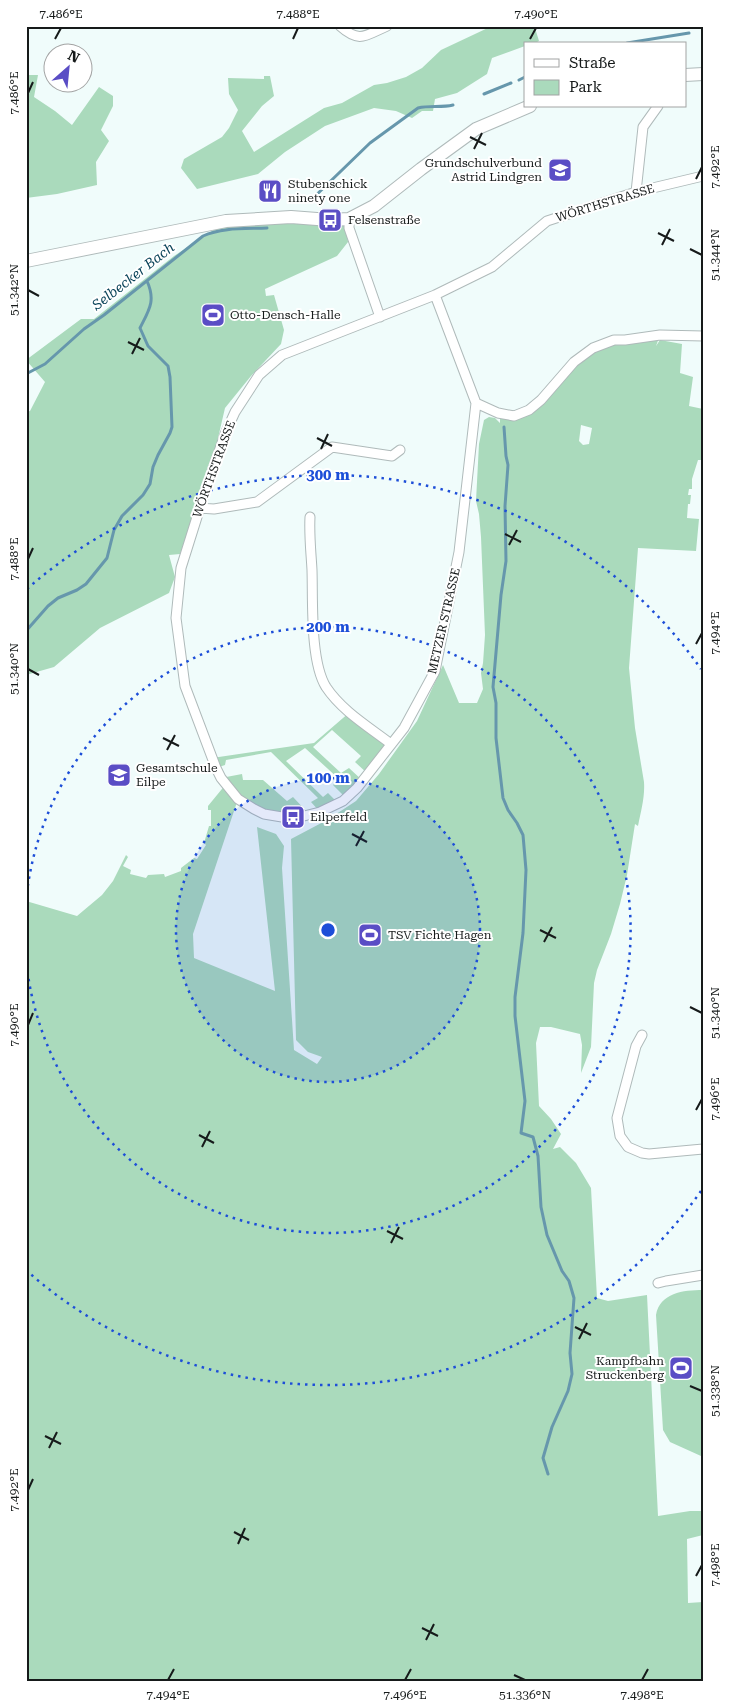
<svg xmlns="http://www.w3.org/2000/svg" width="729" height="1708" viewBox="0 0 729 1708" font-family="'Roboto Serif',serif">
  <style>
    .green { fill: #aadabc; fill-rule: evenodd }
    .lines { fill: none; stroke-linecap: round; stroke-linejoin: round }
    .stream { stroke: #6697ac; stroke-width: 3 }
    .minor-casing { stroke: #afbaba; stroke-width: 11 }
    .secondary-casing { stroke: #afbaba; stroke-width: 14 }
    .minor { stroke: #fff; stroke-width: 9 }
    .secondary { stroke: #fff; stroke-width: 12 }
    .ticks { fill: none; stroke: #161a1a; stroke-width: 2 }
    .ring { fill: none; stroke: #1d4ed8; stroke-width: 2.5; stroke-dasharray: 2.5 5 }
    .labels { text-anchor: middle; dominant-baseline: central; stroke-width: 4; stroke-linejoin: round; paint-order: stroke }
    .poi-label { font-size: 12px; fill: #161a1a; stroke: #fff; text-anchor: start }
    .street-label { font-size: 12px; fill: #161a1a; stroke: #fff }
    .water-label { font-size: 14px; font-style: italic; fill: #0b445a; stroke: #fff }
    .centre { fill: #1d4ed8; stroke: #fff; stroke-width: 2.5 }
    .ring-label { font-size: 15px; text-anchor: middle; font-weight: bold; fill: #1d4ed8; stroke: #fff; stroke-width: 4; stroke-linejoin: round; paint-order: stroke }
    .neatline { fill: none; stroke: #161a1a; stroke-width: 2 }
    .ticks-label { font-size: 12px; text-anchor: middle; fill: #161a1a }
  </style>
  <rect width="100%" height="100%" fill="#f0fcfb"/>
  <path class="green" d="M492,26H542L535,28L539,41L533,44H525V46L492,58L487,74L457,93L435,99L433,111H422L412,118L396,111L374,108L325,126L285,152L258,174L197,189L181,168L184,159L222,137L229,128L238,110L229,94L228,78L264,79V76H270L274,96L262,106L242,131L254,152L324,108L342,103L374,85L387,83L406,77L422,68L441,50Z
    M26,75H38L34,97L55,111L72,125L99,87L113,96V106L101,130L109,141L96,162L97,185L57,194L26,198Z
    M290,220L346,223L348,242L337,256L265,289L266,296L274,295L284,330L281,344L251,376L225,408L215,451L180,554L169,555L175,577L169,593L100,628L54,667L26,675V412L30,411L45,382L26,360L81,319H94L174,256L218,227Z
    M660,335L656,346L660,340L682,344L680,373L693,377L689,406L703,409V460H698L692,479V489H689L688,495H691L690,504H688L687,518L699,519L696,551L638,548L629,668L635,728L644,782C645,797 641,811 638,826L635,824L627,875L620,904L611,934L597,970L594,983L591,1047L581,1073L582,1045L580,1034L551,1027H540L536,1043L539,1106L551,1119L561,1134L553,1149L560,1147L576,1163L591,1188L597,1298L608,1301L647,1295L658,1516L690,1511H703V1535L687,1539L688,1603L703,1602V1682H26V901L77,916L102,895L113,881L126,855L128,857L123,866L131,870L130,874L146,878L148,875L164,874L165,877L181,871V868L194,858L197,859L206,845L204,843L209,826H211V810H208V806L226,784L221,778L242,774L243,780H263L287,801L293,797L310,815L282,817L238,799L193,934L194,958L275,991L257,827L276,834L284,846L282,868L294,1050L317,1064L322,1057L308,1052L296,1040L291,839L327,820L356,801L379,774L417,721L443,665L459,703H477L483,689L481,673L483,663L485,635L481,537L479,514L476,501L479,444L484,420L489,417L495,418L500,423V413L529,410L593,348ZM581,425L592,428L589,444L583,445L579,441Z
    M350,712L391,744L368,774L355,762L361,756L332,730L313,747L341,773L349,768L363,781L346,798L333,785L339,779L305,748L286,761L323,797L328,793L338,803L320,812L311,802L318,798L271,752L226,760L225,765L216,768L212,758L314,743Z
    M703,1290V1456H701L670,1442L663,1430L656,1315C660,1293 683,1290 703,1290Z"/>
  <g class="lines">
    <path class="stream" d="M702,27H703
      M627,43L689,33
      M519,80L525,77
      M484,94L511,83
      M310,201L370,143L418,108C430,105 441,108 453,105
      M26,374L45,364L84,329L104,315L203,236C222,227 247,229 267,228
      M504,427L506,456L508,465L505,506L506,561L501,595L493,687L496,703V738L503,798L508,810L517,823L523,835L526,870L523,933L515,997V1016L525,1101L521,1133L533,1137L538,1156L541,1207L547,1235L562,1271L569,1281L574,1298L570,1353L572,1374L568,1391L552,1427L543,1458L548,1474
      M26,631L48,606L58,598L77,590L86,584L107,558L114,530L122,516L143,495L150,484L153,467L158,455L170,433L172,427L170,377L168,366L148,346L140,328C149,310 156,301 147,281"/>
    <g class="minor-casing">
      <path id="minor" d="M340,26C360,44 366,35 387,26
        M636,192L643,127L658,106
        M349,219V228L380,317
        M435,295L476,403L459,552L435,671L404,728L357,788L343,801L320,812L300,817H282L264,814L254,809L238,799L221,778L216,768L185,686L176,618L181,568L203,498L225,434L235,412L259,375L282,355L435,295L492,267L547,221L636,192L703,176
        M476,403L498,413L514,416L529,410L541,400L574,362L593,348L614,340H625L660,335L703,336
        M199,508L214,509L257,502L332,447L392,456L400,450
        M310,517C309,535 311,552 312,570C313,601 310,661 326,687C342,711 369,727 391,744
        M642,1035L636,1046L617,1118L620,1136L628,1147L642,1153L649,1154L703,1149
        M658,1283L666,1281L703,1275"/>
    </g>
    <g class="secondary-casing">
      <path id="secondary" d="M685,75L703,74
        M26,261L226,221L291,217L330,220L349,219L374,206L421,169L476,129L530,106"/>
    </g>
    <use href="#minor" class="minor"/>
    <use href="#secondary" class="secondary"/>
  </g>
  <path class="ticks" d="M55,39L61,28M293,39L298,28M530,39L536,28M28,93L33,82M470,137L486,145M474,149L482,133M696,179L702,167M658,233L674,241M662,245L670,229M690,249L702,255M28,290L39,296M128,342L144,350M132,354L140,338M317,438L332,446M321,449L328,434M505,534L521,542M509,545L517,530M28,559L33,548M696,644L702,633M28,669L39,675M163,738L179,746M167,750L175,735M352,834L367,842M356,846L364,831M540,930L556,938M544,942L552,927M690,1007L702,1013M28,1025L33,1013M696,1110L702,1099M199,1135L214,1143M202,1147L210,1131M387,1231L403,1239M391,1243L399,1227M575,1327L591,1335M579,1339L587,1323M690,1386L702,1391M45,1436L61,1444M49,1448L57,1432M28,1490L33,1479M234,1532L249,1540M238,1544L245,1528M696,1576L702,1565M422,1628L438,1636M426,1640L434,1624M514,1675L525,1680M168,1680L174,1669M405,1680L411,1669M642,1680L648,1669"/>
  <circle cx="328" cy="930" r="152" fill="#1d4ed8" fill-opacity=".12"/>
  <g class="ring">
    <circle cx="328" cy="930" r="152"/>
    <path d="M26 901A303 303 0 1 1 26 959"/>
    <path d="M701 1191A455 455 0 0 1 27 1271M27 589A455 455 0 0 1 701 669"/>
  </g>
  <defs>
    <g id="school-square" transform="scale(1.25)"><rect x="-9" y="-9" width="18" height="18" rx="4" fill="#5a4dc5" stroke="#fff"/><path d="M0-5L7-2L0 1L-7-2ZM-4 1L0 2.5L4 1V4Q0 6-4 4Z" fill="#fff"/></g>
    <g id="restaurant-square" transform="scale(1.25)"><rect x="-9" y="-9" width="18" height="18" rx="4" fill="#5a4dc5" stroke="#fff"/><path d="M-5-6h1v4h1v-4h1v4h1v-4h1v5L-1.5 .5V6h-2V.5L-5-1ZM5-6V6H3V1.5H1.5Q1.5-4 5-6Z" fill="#fff"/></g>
    <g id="bus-square" transform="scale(1.25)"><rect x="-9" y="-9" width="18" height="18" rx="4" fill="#5a4dc5" stroke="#fff"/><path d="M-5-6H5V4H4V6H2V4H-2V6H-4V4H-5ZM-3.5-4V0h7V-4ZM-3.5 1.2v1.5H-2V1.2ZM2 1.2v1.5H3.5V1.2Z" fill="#fff"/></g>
    <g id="stadium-square" transform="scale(1.25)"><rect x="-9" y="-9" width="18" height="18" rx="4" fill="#5a4dc5" stroke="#fff"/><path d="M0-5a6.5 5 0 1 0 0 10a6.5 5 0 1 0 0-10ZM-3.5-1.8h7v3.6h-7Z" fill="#fff"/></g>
  </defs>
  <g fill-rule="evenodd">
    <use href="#school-square" x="560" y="170"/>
    <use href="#restaurant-square" x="270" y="191"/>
    <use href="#bus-square" x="330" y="220"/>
    <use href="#stadium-square" x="213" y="315"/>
    <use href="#school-square" x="119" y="775"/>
    <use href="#bus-square" x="293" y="817"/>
    <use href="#stadium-square" x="370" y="935"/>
    <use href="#stadium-square" x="681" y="1368"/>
  </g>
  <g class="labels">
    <g class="poi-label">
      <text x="542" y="163" text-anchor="end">Grundschulverbund<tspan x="542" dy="14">Astrid Lindgren</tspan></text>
      <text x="288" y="184">Stubenschick<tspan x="288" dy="14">ninety one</tspan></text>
      <text x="348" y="220">Felsenstraße</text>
      <text x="230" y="315">Otto-Densch-Halle</text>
      <text x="136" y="768">Gesamtschule<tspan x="136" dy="14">Eilpe</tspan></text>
      <text x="310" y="817">Eilperfeld</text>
      <text x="388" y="935">TSV Fichte Hagen</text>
      <text x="664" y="1361" text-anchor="end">Kampfbahn<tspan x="664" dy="14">Struckenberg</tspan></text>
    </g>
    <g class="street-label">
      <text transform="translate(605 203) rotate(-17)">WÖRTHSTRASSE</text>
      <text transform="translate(214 469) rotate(-70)">WÖRTHSTRASSE</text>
      <text transform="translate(444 621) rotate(-77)">METZER STRASSE</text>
    </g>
    <g class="water-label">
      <text transform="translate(133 276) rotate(-38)">Selbecker Bach</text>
    </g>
  </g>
  <circle cx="328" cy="930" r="8" class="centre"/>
  <g class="ring-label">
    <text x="328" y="480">300 m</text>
    <text x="328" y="632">200 m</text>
    <text x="328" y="783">100 m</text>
  </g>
  <rect width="729" height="1708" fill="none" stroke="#ffffff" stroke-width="55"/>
  <rect x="524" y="42" width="162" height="65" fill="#ffffff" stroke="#a2a3a3"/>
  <rect x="534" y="59" width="25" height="8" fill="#ffffff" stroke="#a2a3a3"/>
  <text x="569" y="68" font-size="15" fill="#161a1a">Straße</text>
  <rect x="534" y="80" width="25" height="15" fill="#aadabc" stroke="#a2a3a3"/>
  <text x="569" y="92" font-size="15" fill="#161a1a">Park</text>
  <g transform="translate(68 68) rotate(27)"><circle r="24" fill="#ffffff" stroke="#a2a3a3"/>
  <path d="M0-4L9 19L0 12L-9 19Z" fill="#5a4dc5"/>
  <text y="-8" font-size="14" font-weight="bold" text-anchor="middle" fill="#161a1a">N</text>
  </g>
  <rect x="28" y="28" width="674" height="1652" class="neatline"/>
  <g class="ticks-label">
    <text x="61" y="18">7.486°E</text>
    <text x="298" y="18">7.488°E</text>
    <text x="536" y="18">7.490°E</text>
    <text transform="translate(14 93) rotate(-90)" y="4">7.486°E</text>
    <text transform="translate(715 167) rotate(-90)" y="4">7.492°E</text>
    <text transform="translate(715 255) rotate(-90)" y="4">51.344°N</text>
    <text transform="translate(14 290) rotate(-90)" y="4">51.342°N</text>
    <text transform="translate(14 559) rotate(-90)" y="4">7.488°E</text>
    <text transform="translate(715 633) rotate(-90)" y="4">7.494°E</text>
    <text transform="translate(14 669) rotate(-90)" y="4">51.340°N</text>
    <text transform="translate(715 1013) rotate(-90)" y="4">51.340°N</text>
    <text transform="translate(14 1025) rotate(-90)" y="4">7.490°E</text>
    <text transform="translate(715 1099) rotate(-90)" y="4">7.496°E</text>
    <text transform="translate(715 1391) rotate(-90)" y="4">51.338°N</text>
    <text transform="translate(14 1490) rotate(-90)" y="4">7.492°E</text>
    <text transform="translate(715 1565) rotate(-90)" y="4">7.498°E</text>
    <text x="168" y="1699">7.494°E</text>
    <text x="405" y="1699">7.496°E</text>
    <text x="525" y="1699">51.336°N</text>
    <text x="642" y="1699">7.498°E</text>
  </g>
</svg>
